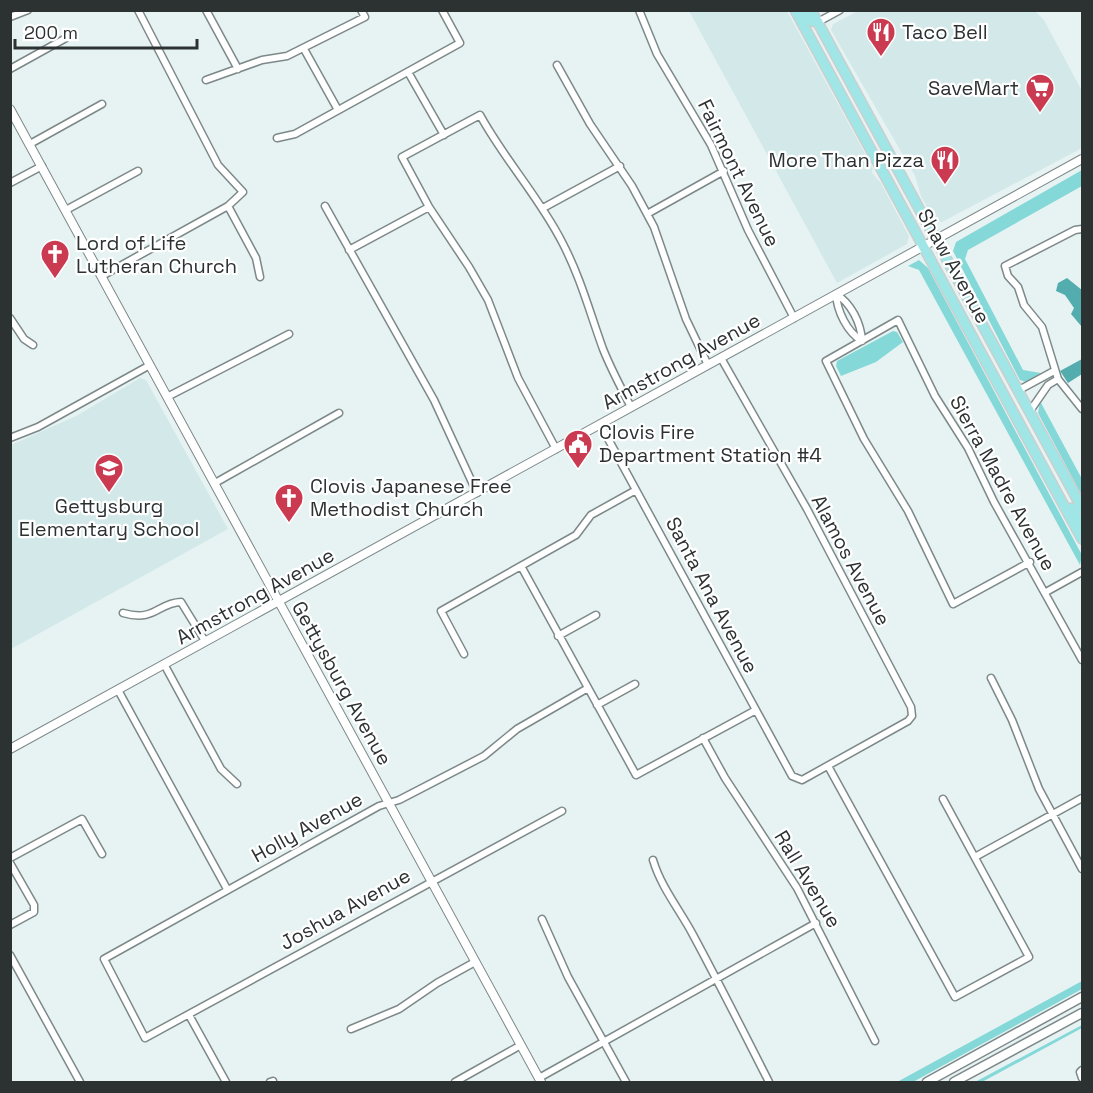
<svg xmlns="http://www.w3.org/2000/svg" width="1093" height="1093" viewBox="0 0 1093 1093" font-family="'Space Grotesk',sans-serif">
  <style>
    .built { fill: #d3e9e9 }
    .green { fill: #85d8d8 }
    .water { fill: #53adae }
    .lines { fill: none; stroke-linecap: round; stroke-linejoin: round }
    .minor-casing { stroke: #7d8888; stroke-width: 9 }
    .tertiary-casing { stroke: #7d8888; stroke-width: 10 }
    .secondary-casing { stroke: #7d8888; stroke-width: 11 }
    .primary-casing { stroke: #cccece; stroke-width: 12 }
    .minor { stroke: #fff; stroke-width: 6 }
    .tertiary { stroke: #fff; stroke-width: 8 }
    .secondary { stroke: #fff; stroke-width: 8 }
    .primary { stroke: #a1e6e6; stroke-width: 9 }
    .labels { text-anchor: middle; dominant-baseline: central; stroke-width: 4.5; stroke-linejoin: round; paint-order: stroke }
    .poi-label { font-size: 20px; fill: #2c3131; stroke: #fff; text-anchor: start }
    .street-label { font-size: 20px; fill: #2c3131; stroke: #fff }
  </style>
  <rect width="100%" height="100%" fill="#e7f3f3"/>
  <path class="built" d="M689,11H787L873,168L872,173L881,183L893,206L909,236L907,244L837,283Z
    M858,11H1035L1044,20L1082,91V148L942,222L934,220L921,196L915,176L831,30L833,24Z
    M140,378L146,380L228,529L11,649V445L76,416Z"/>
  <path class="green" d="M1082,170V186L968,250L965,259L1023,370L1041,373L1026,382L1020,380L953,251L956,242Z
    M919,260L928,268L1082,555L1080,565L919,270L908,266Z
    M893,331L897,332L903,342L876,362L841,376L836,366L837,361Z
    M1040,401L1082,479V496L1038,413Z
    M1082,981V989L913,1082H897Z
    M1082,1025V1028L982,1082H975Z"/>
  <path class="water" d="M1067,278L1082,290V327L1071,314L1074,308L1065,295L1056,291L1058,283Z
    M1082,359V374L1068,383L1060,371Z"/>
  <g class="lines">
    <g class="minor-casing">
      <path id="minor" d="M206,10L238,69
        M639,10L657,54L711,145L748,230L794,318
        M10,17L28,10
        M818,22L840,10
        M304,49L338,110
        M557,65L590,124L632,186L654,227L686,319L708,365
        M10,69L66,38
        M408,72L444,135
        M206,80L262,60L287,56L365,17L361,10
        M277,138L295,134L460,43L442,10
        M30,144L102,104
        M10,183L42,166
        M228,206L256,258L260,277
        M325,206L434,400L477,493
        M543,208L620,166
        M66,210L138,171
        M647,214L724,171
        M1082,229L1075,230L1005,266L1008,276L1018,287L1024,305L1042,327L1058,379L1082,409
        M349,250L429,207
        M102,276L228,206L243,192L218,165L138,10
        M836,294C851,303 861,323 862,341
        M836,294C837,311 847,332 862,341
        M10,318L24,339L33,345
        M1019,390L1054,371
        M167,397L289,334
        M1030,411L1048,385L1058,379
        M600,424L792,776L802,780L908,721L912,716L911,707L807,509L721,358
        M10,438L38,427L150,365
        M556,449L518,378L488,300L469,267L429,207L402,157L480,115C504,159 539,197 562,242C580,276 590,313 603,349C611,369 621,388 631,407
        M215,483L339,413
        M1030,562L953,604L908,511L864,439L826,361L898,320L935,396L968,448L994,502L1082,660
        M521,566L636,775L756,710
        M1046,592L1082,572
        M123,613C156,622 157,603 181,602L205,641
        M558,636L596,615
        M464,654L441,611L576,535L591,515L636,490
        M164,664L221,769L237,784
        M991,678L1012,720L1039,789L1082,869
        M118,690L227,889
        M597,705L635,684
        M703,738L725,778L797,888L875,1041
        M828,766L955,997L1029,957L943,799
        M562,811L145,1038L104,959L379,806L399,800L484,756L517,729L588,688
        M975,857L1082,798
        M10,858L82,819L102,854
        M653,860C661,887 679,909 692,933C719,983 744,1033 769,1082
        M10,863L34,905V912L10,925
        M542,919L568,977L626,1082
        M10,955L80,1082
        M189,1015L226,1082
        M351,1029L399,1009L437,983L475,962
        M1082,1070L1080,1072L1082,1078
        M539,1078L816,923
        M270,1082L273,1081
        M455,1082L521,1045"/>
    </g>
    <g class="tertiary-casing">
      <path id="tertiary" d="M10,109L541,1082
        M10,749L1082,159"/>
    </g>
    <g class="secondary-casing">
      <path id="secondary" d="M927,1082L1082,997
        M954,1082L1082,1013"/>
    </g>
    <g class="primary-casing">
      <path id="primary" d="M795,10L1082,539
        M804,10L811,21L818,22
        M811,10L1082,508
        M1072,508L1082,525"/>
    </g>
    <use href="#minor" class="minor"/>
    <use href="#tertiary" class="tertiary"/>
    <use href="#secondary" class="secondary"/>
    <use href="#primary" class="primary"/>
  </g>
  <defs>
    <g id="restaurant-pin" transform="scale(1.5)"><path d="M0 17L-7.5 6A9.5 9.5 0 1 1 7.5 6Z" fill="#ca3a51" stroke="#fff"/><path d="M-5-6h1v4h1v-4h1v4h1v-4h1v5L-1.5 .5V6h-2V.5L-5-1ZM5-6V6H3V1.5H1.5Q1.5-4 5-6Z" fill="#fff"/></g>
    <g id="supermarket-pin" transform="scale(1.5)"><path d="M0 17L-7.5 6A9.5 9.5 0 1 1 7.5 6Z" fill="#ca3a51" stroke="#fff"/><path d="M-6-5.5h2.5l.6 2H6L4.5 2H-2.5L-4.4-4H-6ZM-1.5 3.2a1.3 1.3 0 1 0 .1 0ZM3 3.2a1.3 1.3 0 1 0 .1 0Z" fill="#fff"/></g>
    <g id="church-pin" transform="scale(1.5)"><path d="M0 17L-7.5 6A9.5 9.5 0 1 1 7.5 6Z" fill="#ca3a51" stroke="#fff"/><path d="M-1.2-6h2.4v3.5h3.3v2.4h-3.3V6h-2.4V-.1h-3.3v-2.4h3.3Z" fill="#fff"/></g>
    <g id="civic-pin" transform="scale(1.5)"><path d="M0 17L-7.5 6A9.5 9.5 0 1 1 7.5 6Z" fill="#ca3a51" stroke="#fff"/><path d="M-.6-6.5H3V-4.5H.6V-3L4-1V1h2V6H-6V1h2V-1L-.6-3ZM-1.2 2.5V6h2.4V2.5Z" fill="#fff"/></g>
    <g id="school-pin" transform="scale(1.5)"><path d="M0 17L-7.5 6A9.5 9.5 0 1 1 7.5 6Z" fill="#ca3a51" stroke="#fff"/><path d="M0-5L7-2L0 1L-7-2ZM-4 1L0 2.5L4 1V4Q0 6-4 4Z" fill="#fff"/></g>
  </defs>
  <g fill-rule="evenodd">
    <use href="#restaurant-pin" x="881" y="32"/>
    <use href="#supermarket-pin" x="1040" y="88"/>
    <use href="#restaurant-pin" x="945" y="160"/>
    <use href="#church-pin" x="55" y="254"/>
    <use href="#civic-pin" x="578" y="444"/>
    <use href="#school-pin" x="109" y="468"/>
    <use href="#church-pin" x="289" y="498"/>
  </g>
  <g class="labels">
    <g class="poi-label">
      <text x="902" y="32">Taco Bell</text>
      <text x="1019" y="88" text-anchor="end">SaveMart</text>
      <text x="924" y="160" text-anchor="end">More Than Pizza</text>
      <text x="76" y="243">Lord of Life<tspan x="76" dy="23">Lutheran Church</tspan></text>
      <text x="599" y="432">Clovis Fire<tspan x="599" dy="23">Department Station #4</tspan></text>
      <text x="310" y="486">Clovis Japanese Free<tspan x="310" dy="23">Methodist Church</tspan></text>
      <text x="109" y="506" text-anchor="middle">Gettysburg<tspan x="109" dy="23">Elementary School</tspan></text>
    </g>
    <g class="street-label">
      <text transform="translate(739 173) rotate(64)">Fairmont Avenue</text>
      <text transform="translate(954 266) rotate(61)">Shaw Avenue</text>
      <text transform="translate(681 361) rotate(-29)">Armstrong Avenue</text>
      <text transform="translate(1003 483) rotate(61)">Sierra Madre Avenue</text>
      <text transform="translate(851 560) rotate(62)">Alamos Avenue</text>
      <text transform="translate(712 595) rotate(62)">Santa Ana Avenue</text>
      <text transform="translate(255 596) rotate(-29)">Armstrong Avenue</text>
      <text transform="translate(342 683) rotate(61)">Gettysburg Avenue</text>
      <text transform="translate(307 827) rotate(-29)">Holly Avenue</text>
      <text transform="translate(808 879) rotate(59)">Rall Avenue</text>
      <text transform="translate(345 909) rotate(-29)">Joshua Avenue</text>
    </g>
  </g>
  <rect width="1093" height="1093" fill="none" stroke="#2c3131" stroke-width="24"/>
  <path d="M15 39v9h182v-9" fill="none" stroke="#2c3131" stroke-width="3"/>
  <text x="24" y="39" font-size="18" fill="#2c3131" stroke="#ffffff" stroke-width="4.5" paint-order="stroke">200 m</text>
</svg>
